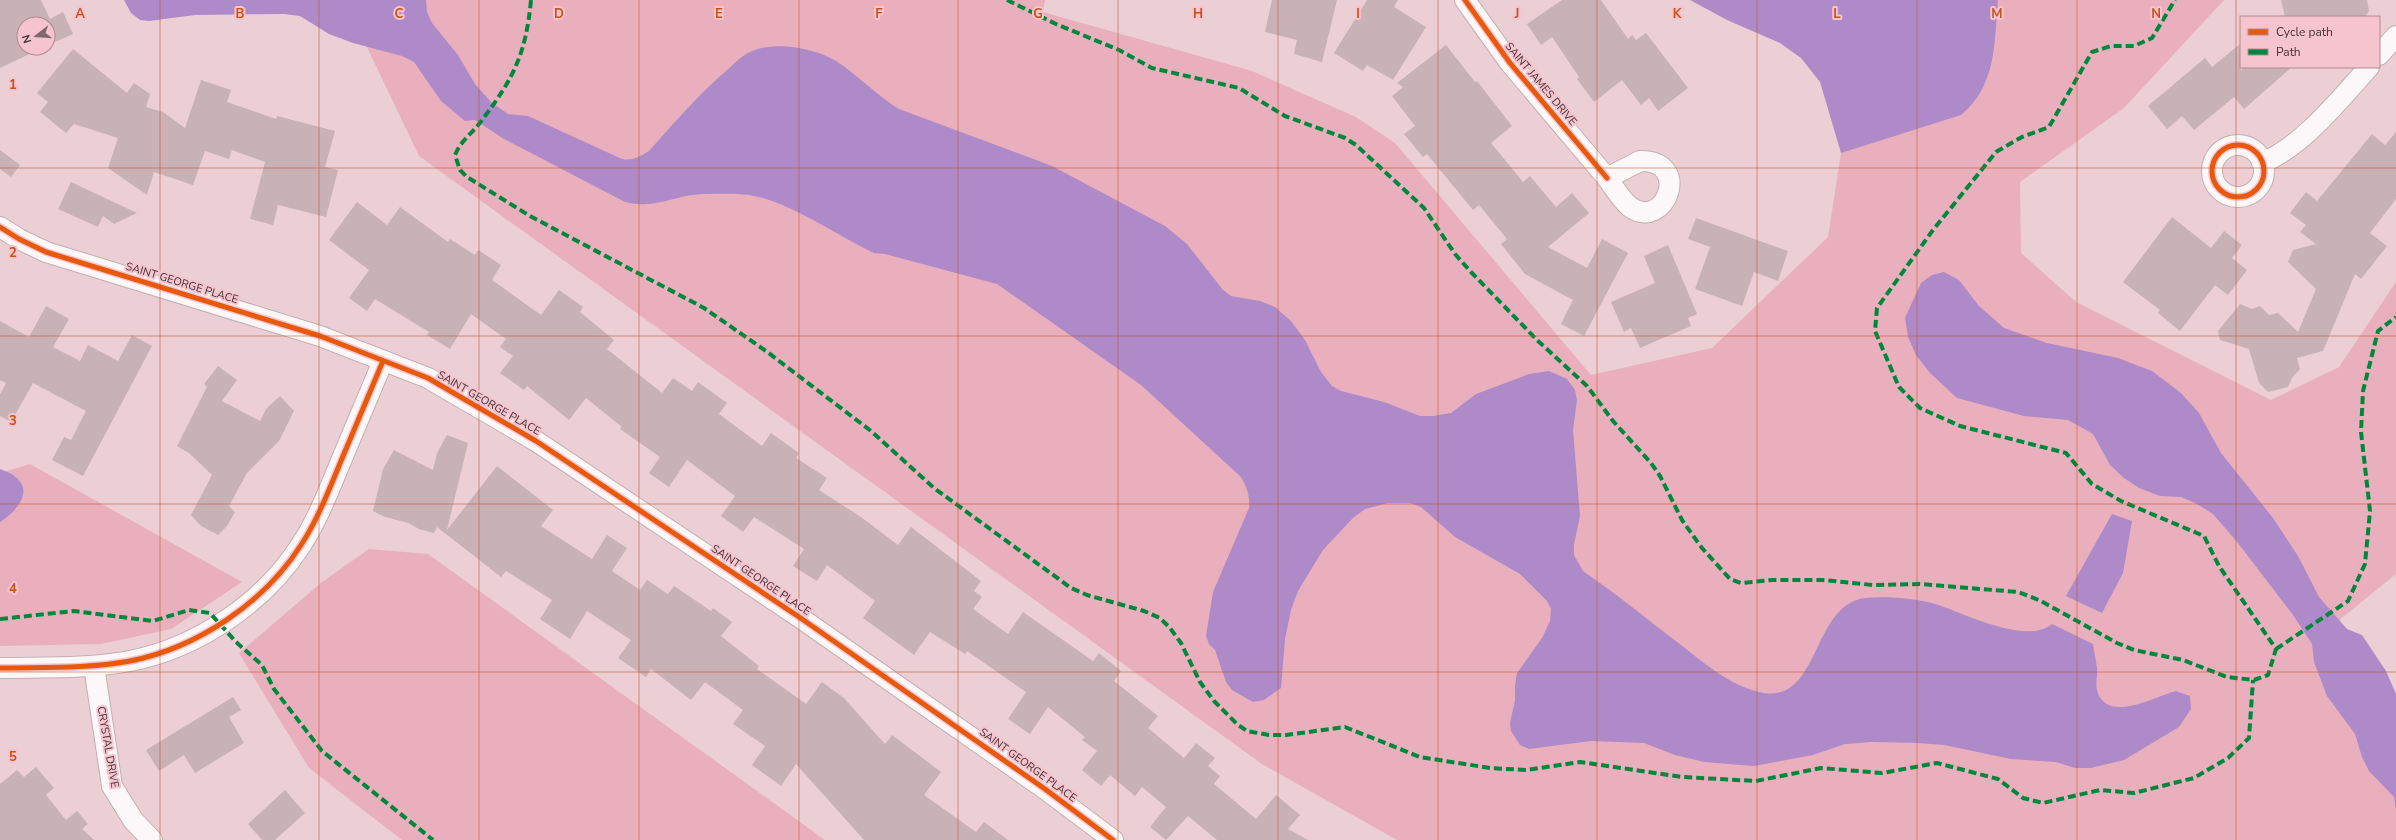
<svg xmlns="http://www.w3.org/2000/svg" width="2396" height="840" font-family="'Nunito Sans',sans-serif">
<rect width="100%" height="100%" fill="#ebcfd5"/>
<path fill="#e9afbd" d="M269,0h776l-2,12 209,59 104,46 39,26 196,232 121,-27 116,-111 13,-84 81,-102 31,-51h271l-100,108 -104,74 1,71 55,49 195,98 68,-33 57,-85v292l-80,65 80,147v54h-999l-135,-76 -843,-608 -64,-134z
M30,464l212,118 -71,47 -70,15 -101,2v-173z
M369,549l59,5 397,286h-423l-93,-72 -70,-115 83,-71z"/>
<path fill="#ae8ac8" d="M124,0h302l1,12 5,11 26,32 17,29 16,18 17,12 20,2 94,43c11,2 17,-2 27,-8 25,-28 49,-56 78,-81 6,-5 13,-13 21,-17 24,-13 65,-6 88,8 22,14 40,34 63,48l153,57 113,60 22,18 36,46 8,6 29,5 15,6 16,14 14,19 16,32 11,14 9,5 43,11 36,14h13l18,-3 25,-19 53,-20 20,-3 18,8 8,11 2,10 -4,30 7,86 -6,28v11l9,16c32,22 63,47 94,71 24,18 51,43 82,50 62,15 51,-87 106,-94 19,-2 44,0 63,4 30,7 96,45 124,22l41,20c1,8 3,16 4,24 1,7 -2,15 0,22 9,35 59,6 79,1l14,5 1,13 -12,18 -55,33 -33,8h-16l-19,-6 -45,-3 -67,-14 -26,-2 -46,-1 -27,2 -32,11 -59,11 -50,-4 -29,-7 -31,-12 -53,-2 -62,8 -9,-4 -9,-14 -1,-8 5,-23v-14l2,-13 25,-35 8,-17 1,-12 -4,-8 -27,-27 -65,-37 -34,-30 -11,-4h-22l-23,6 -12,9 -30,32 -25,41 -7,19 -6,29 -4,49 -17,12 -11,2 -21,-12 -6,-8 -11,-32 -6,-6 -3,-8 7,-44 36,-84c1,-13 -2,-20 -8,-31l-100,-92 -144,-101 -112,-30 -11,-1c-34,-16 -85,-51 -120,-57 -15,-3 -31,-2 -46,-2 -31,-1 -50,16 -83,8l-121,-63 -29,-19 -10,1 -24,-20 -27,-39 -12,-6 -49,-13 -24,-9 -29,-18 -16,-2 -89,1 -46,6 -9,-1 -9,-7z
M1690,0h308c-4,43 -1,85 -37,115l-120,38 -21,-71 -19,-24 -21,-15 -53,-23z
M1944,272l15,8 20,26 25,22 43,15 71,15 34,13 29,22 18,20 22,40 52,65 25,38 21,41 28,32 15,6 24,36 10,23v116l-2,-13 -25,-26 -7,-14 -7,-23 -28,-38 -13,-34 -2,-18 -19,-29 -55,-72 -25,-29 -16,-10 -16,-7 -21,-1 -21,-8 -15,-10 -14,-13 -17,-31 -25,-14 -44,-4 -67,-18 -27,-25 -14,-18 -8,-18 -3,-19 16,-35 11,-8z
M0,469c36,12 26,36 0,53z
M2112,514l20,7 -9,52 -21,40 -36,-17z"/>
<path fill="#c8b2b5" d="M0,0h41l9,19 13,-7 10,22 -25,11v-21h-24v24h18l-42,20z
M1272,0h65l-15,62 -28,-8 3,-14 -32,-8z
M1367,0h31l-4,7 32,20 -33,53 -26,-15 -4,6 -29,-18z
M1562,0h39l27,39 4,-4 4,5 10,-7 42,55 -30,23 -9,-13 -8,7 -19,-25 -28,22 -17,-23 2,-2 -27,-40 -11,8 -14,-21z
M2281,0h86l2,11 -4,6h-80z
M2241,43v28l3,-4h48l-48,42 -10,-12 -40,33 -12,-14 -15,13 -19,-23 57,-48 7,9z
M1446,45l29,37 2,-1 35,45 -21,17 32,39 7,-6 26,31 16,-14 17,20 -41,34 39,21 15,-29 26,14 -44,83 -23,-12 12,-24 -48,-26 -24,-30 6,-5 -28,-34 -6,5 -46,-56 -4,3 -19,-23 11,-8 -23,-30 11,-9 -6,-4z
M73,49l54,44 7,-10 16,11 -4,13 17,5 22,16 16,-48 30,10 -4,12 49,17 1,-3 58,15 -10,36 13,3 -12,47 -48,-12 -5,20 -23,-6 15,-57 -33,-12 -3,9 -24,-8 -12,34 -39,-13 -7,23 -39,-27 10,-30 -44,-14 -8,9 -26,-21 8,-10 -11,-9z
M2396,132v67l-26,34 17,13 -26,33 -6,-5 -32,77 -26,7 3,11 -8,9 -4,9 -20,5 -9,-9 -10,-34 -29,-9 -2,-9 22,-27 12,5 8,-3 9,9 9,-2 20,19 18,-43 -28,-27 5,-12 23,-6 -16,-12 6,-7 -16,-12 16,-21 11,9 55,-67 13,11z
M0,150l20,15 -9,12 -11,-8z
M71,182l66,31 -23,11 -11,-8 -5,11 -40,-18z
M357,202l30,23 13,-18 48,35 2,-3 25,16 3,-5 23,15 -9,15 49,35 18,-25 24,17 -3,5 34,28 -7,9 55,44 11,-15 19,13 6,-9 29,21 -8,11 43,32 9,-13 28,20 -3,5 31,20 -8,12 42,27 37,28 13,-18 70,54 -7,10 8,6 -9,12 35,25 15,-22 70,49 6,-8 22,18 -7,10 44,35 -10,12 36,30 12,-15 19,15 -7,8 12,10 -6,8 42,35 20,-24 24,20 -12,14 20,11h-91l-29,-24 -22,24 -16,-13 16,-20 -24,-20 -7,9 -25,-21 -9,11 -19,-16 15,-19 -15,-11 3,-3 -37,-30 -18,27 -22,-15 18,-27 -59,-41 -2,3 -35,-22 -16,23 -51,-37 12,-17 -48,-36 -10,16 -24,-15 11,-17 -50,-32 -11,15 -22,-16 14,-20 -48,-36 -18,27 -20,-14 11,-16 -40,-28 2,-2 -36,-29 -17,22 -42,-34 -3,4 -24,-17 13,-17 -13,-9 6,-8 -35,-25 -21,35 -23,-14 2,-3 -54,-33 -8,12 -18,-13 20,-28 -40,-30z
M2172,217l39,31 13,-17 18,14 -10,13 15,12 -19,25 -13,-10 -35,46 -22,-18 2,-3 -37,-28z
M1696,218l92,33 -10,30 -24,-9 -12,34 -47,-17 15,-42 -22,-8z
M1668,245l29,69 -9,4 3,8 -51,22 -9,-20 -7,4 -13,-30 44,-19 -11,-27z
M46,306l23,13 -16,28 27,14 8,-16 30,16 14,-26 20,11 -69,130 -31,-16 12,-23 7,3 15,-29 -53,-28 -22,39 -11,-6v-22l6,-11 -6,-3v-59l29,16z
M218,366l19,14 -15,21 38,20 6,-12 14,-13 14,15 -15,30 -32,32 -18,33 6,6 -8,14 -9,9 -17,-9 -10,-11 21,-40 -23,-22 -12,-7 30,-59 -3,-3z
M447,435l21,8 -21,87 50,-64 56,44 -12,16 51,33 15,-24 20,13 -15,23 28,19 7,-10 21,14 6,-8 37,25 2,-3 19,14 -11,14 38,30 -2,3 49,35 16,-22 22,16 41,46 7,-9 49,37 -17,23 52,37 8,-10 24,18h-144l-68,-76 -15,22 -29,-21 13,-19 -32,-22 10,-14 -38,-28 -14,18 -40,-31 -5,8 -28,-19 13,-18 -44,-29 -17,28 -30,-20 12,-19 -46,-29 -5,6 -64,-50 -3,6 -15,-4 -11,-6 -23,-6 -12,-6 10,-42 11,-19 39,20 4,-17z
M233,697l8,13 -12,7 15,26 -49,30 -11,-18 -25,16 -13,-21z
M36,767l18,21 -8,7 20,25 11,-9 11,13 -6,5 12,11h-94v-56l17,-14 7,7z
M285,790l20,23 -30,27h-13l-14,-16z"/>
<g fill="none" stroke-linecap="round" stroke-linejoin="round">
<defs>
<path id="street" d="M1465,0l45,63 97,115
M2379,55l17,-19
M2212 171a26 26 0 1 1 52 0a26 26 0 1 1-52 0Z
M1640,161c53,-1 25,71 -10,46 -9,-7 -16,-20 -23,-29z
M2262,163c41,-17 77,-63 107,-96
M0,227l19,12 27,13 274,84 108,42 108,63 266,178 243,170 68,51
M94,666l18,120 21,34 19,20
M0,668c43,-1 87,1 130,-7 67,-13 134,-58 171,-116 17,-26 28,-55 40,-84 14,-33 28,-67 42,-100"/>
</defs>
<use href="#street" stroke="#c4afb3" stroke-width="22"/>
<use href="#street" stroke="#fcf8f9" stroke-width="20"/>
<path stroke="#00873e" stroke-width="4" stroke-dasharray="8 4" stroke-linecap="butt" d="M531,0c-5,53 -17,78 -49,120 -9,13 -21,20 -27,35l5,15 7,7 63,39 174,92 62,43 105,80 63,57 137,100 16,7 57,16 16,7 10,10 11,15 19,39 14,19 23,23 10,7 22,4h17l59,-8 75,30 70,11 36,2 54,-8 102,15 74,4 65,-13 61,5 55,-10 61,16 25,19 20,5 57,-13 34,3 60,-15 34,-20 21,-20 4,-58
M1007,0l49,24 63,26 33,18 87,20 46,28 60,22 11,7 68,63 31,46 16,18 66,68 50,46 26,35 38,42 9,13 22,44 20,28 28,31 11,4 31,-3h51l50,5 47,-1 98,8 21,8 78,43 17,7 49,10 44,17 27,3 14,-5 8,-26 -57,-83 -15,-30 -83,-35 -29,-17 -26,-31 -106,-27 -40,-18 -21,-21 -24,-56 2,-23 56,-78 63,-78 26,-15 27,-10 43,-75 19,-6h23l18,-8 23,-38
M0,619l74,-8 79,10 36,-11 21,3 26,29 26,23 12,24 48,62 111,89
M2276,649l72,-48 17,-37 5,-53 -9,-79 2,-41 15,-60 18,-14"/>
<defs>
<path id="cycleway" d="M1465,0l45,63 97,115
M2212 171a26 26 0 1 1 52 0a26 26 0 1 1-52 0Z
M0,227l19,12 27,13 274,84 108,42 108,63 266,178 243,170 68,51
M0,668c43,-1 87,1 130,-7 67,-13 134,-58 171,-116 17,-26 28,-55 40,-84 14,-33 28,-67 42,-100"/>
</defs>
<use href="#cycleway" stroke="#f6c4cf" stroke-width="8"/>
<use href="#cycleway" stroke="#e8590c" stroke-width="5"/>
</g>
<path fill="none" stroke="#c85115" stroke-width="1" stroke-opacity="0.55" d="M160,0v840M319,0v840M479,0v840M639,0v840M799,0v840M958,0v840M1118,0v840M1278,0v840M1438,0v840M1597,0v840M1757,0v840M1917,0v840M2077,0v840M2236,0v840M0,168h2396M0,336h2396M0,504h2396M0,672h2396"/>
<g text-anchor="middle" dominant-baseline="central" stroke-width="4" stroke-linejoin="round" paint-order="stroke">
<g font-size="11" fill="#463237" stroke="#f6c4cf">
<text transform="translate(1541 84) rotate(50)">SAINT JAMES DRIVE</text>
<text transform="translate(182 283) rotate(17)">SAINT GEORGE PLACE</text>
<text transform="translate(489 403) rotate(30)">SAINT GEORGE PLACE</text>
<text transform="translate(761 580) rotate(34)">SAINT GEORGE PLACE</text>
<text transform="translate(108 747) rotate(80)">CRYSTAL DRIVE</text>
<text transform="translate(1028 765) rotate(36)">SAINT GEORGE PLACE</text>
</g>
</g>
<g font-size="13" text-anchor="middle" font-weight="bold" fill="#c85115" stroke="#f6c4cf" stroke-width="4" stroke-linejoin="round" paint-order="stroke">
<text x="80" y="18">A</text>
<text x="240" y="18">B</text>
<text x="399" y="18">C</text>
<text x="559" y="18">D</text>
<text x="719" y="18">E</text>
<text x="879" y="18">F</text>
<text x="1038" y="18">G</text>
<text x="1198" y="18">H</text>
<text x="1358" y="18">I</text>
<text x="1517" y="18">J</text>
<text x="1677" y="18">K</text>
<text x="1837" y="18">L</text>
<text x="1997" y="18">M</text>
<text x="2156" y="18">N</text>
<text x="13" y="89">1</text>
<text x="13" y="257">2</text>
<text x="13" y="425">3</text>
<text x="13" y="593">4</text>
<text x="13" y="761">5</text>
</g>
<rect x="2240" y="16" width="140" height="52" fill="#f6c4cf" stroke="#b08a92"/>
<rect x="2248" y="29" width="20" height="6" fill="#e8590c" stroke="#b08a92"/>
<text x="2276" y="36" font-size="12" fill="#463237">Cycle path</text>
<rect x="2248" y="49" width="20" height="6" fill="#00873e" stroke="#b08a92"/>
<text x="2276" y="56" font-size="12" fill="#463237">Path</text>
<g transform="translate(36 36) rotate(253)"><circle r="19" fill="#f6c4cf" stroke="#b08a92"/>
<path d="M0-3L7 15L0 10L-7 15Z" fill="#80696e"/>
<text y="-6" font-size="11" font-weight="bold" text-anchor="middle" fill="#463237">N</text>
</g>
</svg>
